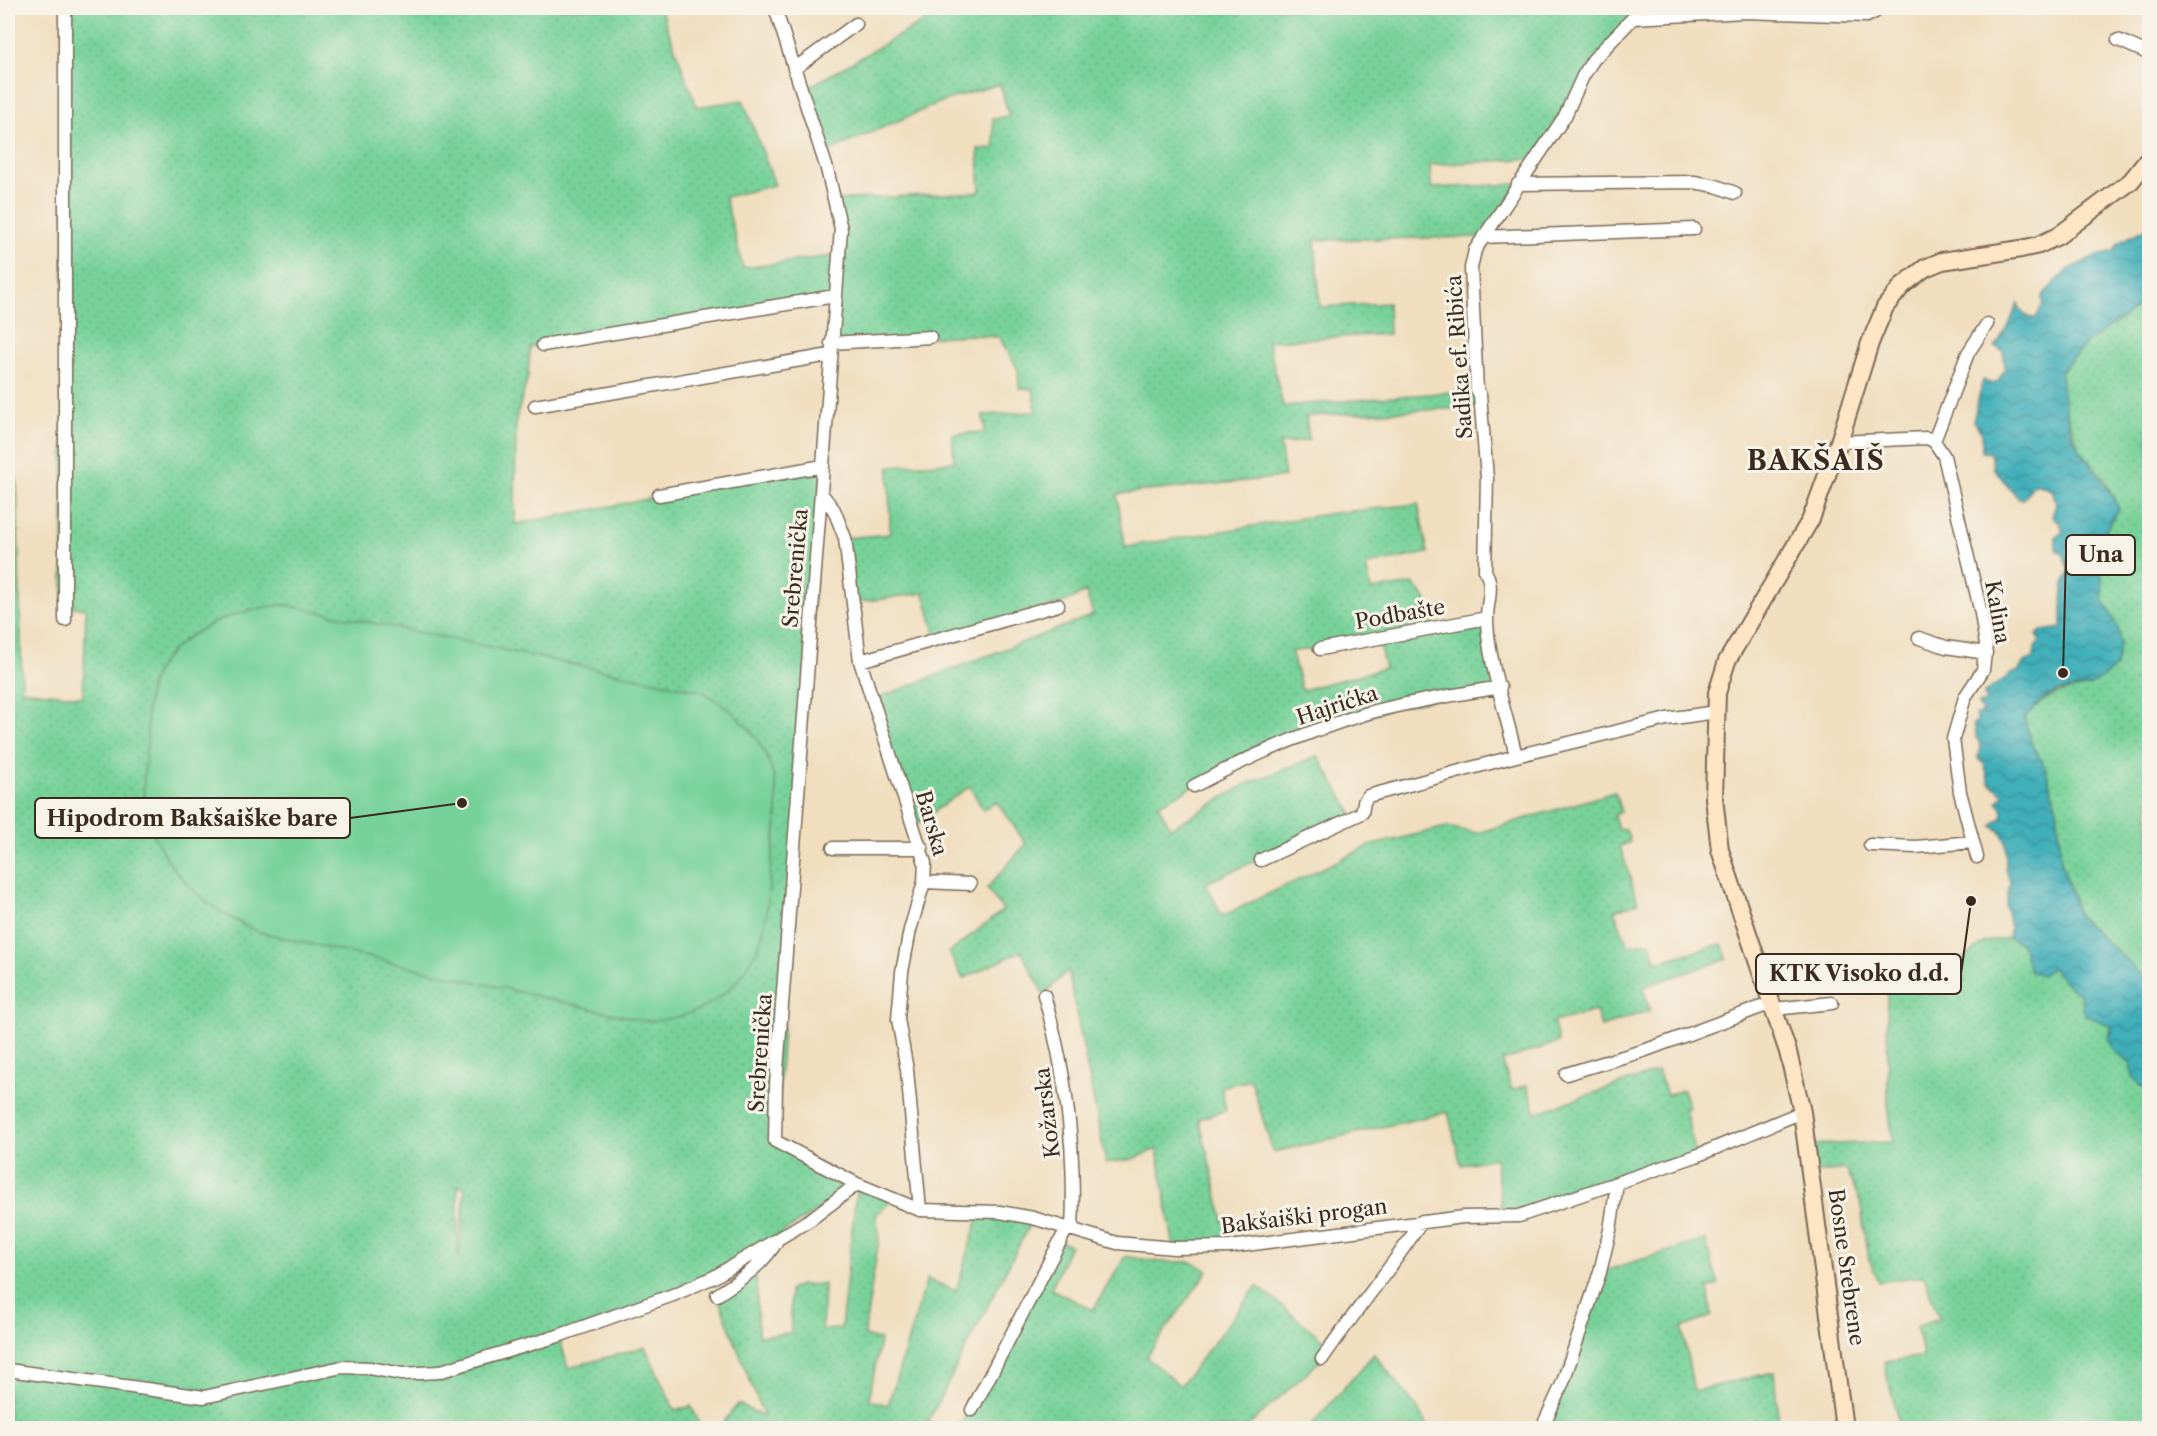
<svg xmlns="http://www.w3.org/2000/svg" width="2157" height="1436" font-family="'Libre Caslon Text',serif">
<defs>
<pattern id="grass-dots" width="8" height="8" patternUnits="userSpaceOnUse" patternTransform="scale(1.5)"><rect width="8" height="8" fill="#77d299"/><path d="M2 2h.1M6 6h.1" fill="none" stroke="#68b483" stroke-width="1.8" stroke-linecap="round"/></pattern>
<pattern id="water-waves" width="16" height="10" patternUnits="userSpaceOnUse" patternTransform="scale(1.5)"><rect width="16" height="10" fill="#3fafb9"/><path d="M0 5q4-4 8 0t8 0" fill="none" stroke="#368f96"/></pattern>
</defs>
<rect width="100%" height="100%" fill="#f7f3e8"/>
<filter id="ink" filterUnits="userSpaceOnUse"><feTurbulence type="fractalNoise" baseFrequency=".0167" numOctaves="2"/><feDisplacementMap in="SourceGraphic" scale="12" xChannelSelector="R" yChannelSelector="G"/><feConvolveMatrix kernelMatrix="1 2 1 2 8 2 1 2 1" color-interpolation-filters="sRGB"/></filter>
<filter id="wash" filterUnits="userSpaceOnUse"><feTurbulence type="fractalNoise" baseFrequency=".008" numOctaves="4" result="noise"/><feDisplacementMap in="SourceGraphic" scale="24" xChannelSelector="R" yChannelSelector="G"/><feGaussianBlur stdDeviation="1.35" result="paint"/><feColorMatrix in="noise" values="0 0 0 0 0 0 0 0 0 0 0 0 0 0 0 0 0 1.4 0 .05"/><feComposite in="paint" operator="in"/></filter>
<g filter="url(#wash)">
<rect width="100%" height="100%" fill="#f0debf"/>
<path fill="url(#grass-dots)" stroke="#597e5c" stroke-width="1.5" fill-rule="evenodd" d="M65,8h595l37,99 46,-7 32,85 -50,12 18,71 96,-13 -3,-55 144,-8 -2,-43 17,-1 -2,-29 16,-3 -9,-32 -54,16 -124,54 -20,-63 131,-75 -4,-8h816l-109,9 -22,20 -75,121 -109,7 1,23 87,-4 -35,53 -168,3 5,67 68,-4 1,31 -121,7 15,65 194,-16 4,17 -175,9 3,24 -29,4 5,33 -168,17 8,53 208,-34 85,-9 10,49 -62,12 5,25 43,-6 13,17 9,26 51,-9 13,69 -105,20 -140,47 -97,51 13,23 76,-44 71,-28 36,61 -148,66 16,33 147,-70 77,-19 31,6 138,-41 6,20 -7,3 4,15 8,-1 4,13 -10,4 18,57 -24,7 14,36 22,-4 7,20 65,-18 5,15 -84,28 7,23 -49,17 -5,-16 -43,11 6,20 -57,19 10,29 15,-5 9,28 122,-42 9,24 16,-5 6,17 -4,2 11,47 -193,62 -8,-60 -34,7 -13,-53 -175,40 -22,-72 -30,7 5,23 -27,9 31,128 -56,1 -17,-99 -24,10 -27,4 -38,-193 -24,25 -23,-44 -58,28 -14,-26 54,-43 -16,-22 39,-44 -29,-42 -14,8 -13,-24 -56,40 -41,-126 220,-85 -7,-23 -28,13 -121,35 -13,-47 -70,10 -9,-65 45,-4 -1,-68 65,-4 -2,-28 33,-2 -2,-17 53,-3 -3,-23 -14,-1 -1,-19 -19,-32 -28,-2 -140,8 4,-46 -305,50 -2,30 -12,42 -1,105 308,-58 -48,675 117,59 -16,15 3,23 -15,98 16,4 -11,60 19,5 39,-126 29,12 24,-79 53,6 -105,204 13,6h-222l19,-24 26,13 -47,-122 39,-27 2,68 33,-3 -1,-43 10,-5 24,-1 -2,46 19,-1 16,-144 -143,92 -155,59 9,32 77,-21 30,64 16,-5 11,22h-694v-949h9l5,211 61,7 3,-88 -23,-4zM1377,636l8,32 -83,22 -11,-39 29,-2zM458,1185l7,4 -6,68 -1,-1z
M2149,299v682l-71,-65 -17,-55 -4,-53 -12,-41 -13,-22 -8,-28c24,-23 35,-26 67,-31l29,-42 -2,-16 -15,-29 -2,-32 3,-34 15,-24 -13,-27 -27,-34 -16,-46 -2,-30 23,-27z
M2008,938l14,6 6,20 17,8 7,-4 19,20 9,5 5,22 26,11 -1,10 17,25 4,3 10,23 8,3v338h-249l-16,-66 40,-6 -8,-29 23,-8 -15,-43 -45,6 -10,-23 -9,-58 -14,-32 -35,4 -3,-28 85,-3 -5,-38 -1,-116 78,-8 -8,-16 28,-22z
M1705,1240l14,45 -11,3 4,28 -30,12 12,63 80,-19 5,56h-237l58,-156z
M1060,1241l10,4 -19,44 42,21 32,-54c13,2 25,5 38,6 22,2 24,-6 45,9l-62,86 34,29 77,-100 74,60 -9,13 -76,69h-291l17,-18z
M1374,1354l42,52 12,22h-119z"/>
<path fill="#77d299" stroke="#597e5c" stroke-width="1.5" d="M286,605l416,86c30,18 57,41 69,76 11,32 5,65 0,98 -3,24 -3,55 -11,77 -20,51 -61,78 -115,79l-386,-89c-58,-25 -110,-73 -115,-140 -1,-17 2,-34 3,-50 0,-16 -1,-35 2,-50 11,-56 88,-85 137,-87z"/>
<path fill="url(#water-waves)" stroke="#3d6c6c" stroke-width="1.5" d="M2149,227v72l-65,46 -23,27c2,25 5,56 19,78 15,22 27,33 39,59l-15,24 -3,34 2,32 15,29 2,16 -4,24 -25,18 -33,5 -15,8 -19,19 8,27 13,22 12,41 4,53 17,55 71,65v109c-11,-4 -19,-15 -18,-26l-16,-12 -7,-14 4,-6 -1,-6 -26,-11 -5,-22 -9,-5 -19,-20 -10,7 -13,-4 -7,-27 -14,-6 2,-8 -4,-24 4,-23 -4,-15v-27l-6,-10 -8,-5 11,-10 -1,-9 -5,-5 7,-7 -15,-13 -5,-18 -6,-5 2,-14 -7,-21 5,-4 -3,-5 8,-3 -5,-8 8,-2 -2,-9 30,-21h4l6,-10 10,-4 1,-10 5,-7 -3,-6 4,-4 21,-3c1,-17 -3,-40 7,-56l-6,-19 -7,-3v-14l7,-5 -3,-8 -8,-6 4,-13 -3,-13 -16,-7 -4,1 -10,14h-4l-26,-31 -2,-15 -9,-1v-19l-9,-12 10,-41 10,4 5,-2 7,-14 -2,-17 -8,-4 14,-22 9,-22c3,10 8,16 18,15l7,-14 -1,-8 24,-25 31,-16 17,-4 4,-8z"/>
</g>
<g filter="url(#ink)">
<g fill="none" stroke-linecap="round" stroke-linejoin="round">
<defs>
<path id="street" d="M65,8v612
M775,8l52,161 14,60 -65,855 -1,57 82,43 63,26 80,2 33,6 84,25 57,5 56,-1 233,-30 56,-1 177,-60 106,-44
M2118,40l32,14
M794,69l62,-45
M1518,184l176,-2 22,4 19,7
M1483,237l211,-8
M831,343l99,-6
M543,345l292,-49
M535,406l295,-51
M1934,441l34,-88 19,-29
M1839,442l88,-4 7,3 10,15 37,157 5,32 -3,25 -18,27 -12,42 7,53 17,65
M821,493l13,17 11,28 15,123 65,202 -1,19 -14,48 -8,42 -4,47 9,51 13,140
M659,495l164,-29
M1919,638l27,9 40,6
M1320,649l167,-31
M860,661l198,-56
M1716,712l-49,7 -151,37c-9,-40 -30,-101 -29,-141 1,-16 7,-30 -2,-44l2,-93 -7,-83 -3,-5 -6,-122 4,-18 90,-134 18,-40 10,-16 40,-42 112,-6 122,4 8,-4 1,-4
M1194,786c56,-30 114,-55 174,-73 43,-12 88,-18 132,-26
M1870,845l46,2 57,-5
M833,848h89
M1261,860l101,-47 2,-11 4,-6 148,-40
M924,882l46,2
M1044,995c22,76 32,155 28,234
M1774,1009l58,-6
M1566,1074l80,-24 126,-47
M717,1295c24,-16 47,-30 61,-56
M1322,1359c32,-47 69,-90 100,-138
M8,1370l196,27 138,-30 27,1 33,6 36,-2 120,-36 115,-41 41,-18 97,-58 46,-35
M972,1410l95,-182
M1542,1428l21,-46 37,-110 10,-42 7,-46"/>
<path id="secondary" d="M1844,1428l-42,-316 -14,-60 -68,-202 -6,-52 3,-105 10,-32 84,-142 28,-77 31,-99 15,-36 18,-22 22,-17 17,-7 79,-12 18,-4 19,-9 73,-55 19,-24"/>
</defs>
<use href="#street" stroke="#7a6956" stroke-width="15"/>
<use href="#secondary" stroke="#7a6956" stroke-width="20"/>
<use href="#street" stroke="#fff" stroke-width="12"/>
<use href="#secondary" stroke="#fde5c5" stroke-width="16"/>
</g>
</g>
<g text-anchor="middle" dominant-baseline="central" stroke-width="6" stroke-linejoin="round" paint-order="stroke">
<g font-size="21" fill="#3b2a1e" stroke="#f7f3e8">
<text transform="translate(1459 357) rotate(-94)">Sadika ef. Ribića</text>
<text transform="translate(795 568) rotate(-85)">Srebrenička</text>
<text transform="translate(1998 612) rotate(80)">Kalina</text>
<text transform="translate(1400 614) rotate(-10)">Podbašte</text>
<text transform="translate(1337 705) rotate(-18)">Hajrićka</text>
<text transform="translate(932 823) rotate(74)">Barska</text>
<text transform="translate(760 1053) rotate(-86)">Srebrenička</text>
<text transform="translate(1047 1113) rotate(-97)">Kožarska</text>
<text transform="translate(1304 1216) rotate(-7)">Bakšaiški progan</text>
<text transform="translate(1847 1267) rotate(82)">Bosne Srebrene</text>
</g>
<g font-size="27" font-weight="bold" letter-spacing="1.5" fill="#3b2a1e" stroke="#f7f3e8">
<text x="1816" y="460">BAKŠAIŠ</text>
</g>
</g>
<path fill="none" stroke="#3b2a1e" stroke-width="2" d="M2063 673L2066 555M462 803L350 818M1971 901L1961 974"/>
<g fill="#3b2a1e" stroke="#f7f3e8" stroke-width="2">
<circle cx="2063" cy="673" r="6"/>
<circle cx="462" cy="803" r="6"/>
<circle cx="1971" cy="901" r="6"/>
</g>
<g fill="#f7f3e8" stroke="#3b2a1e" stroke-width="2">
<rect x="2066" y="535" width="69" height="40" rx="6"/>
<rect x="35" y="798" width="315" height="40" rx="6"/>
<rect x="1756" y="954" width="205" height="40" rx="6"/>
</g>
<g font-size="22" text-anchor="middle" font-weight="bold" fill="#3b2a1e">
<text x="2101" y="562">Una</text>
<text x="192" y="826">Hipodrom Bakšaiške bare</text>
<text x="1859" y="981">KTK Visoko d.d.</text>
</g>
<rect width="2157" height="1436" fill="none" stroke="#f7f3e8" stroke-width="30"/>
</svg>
